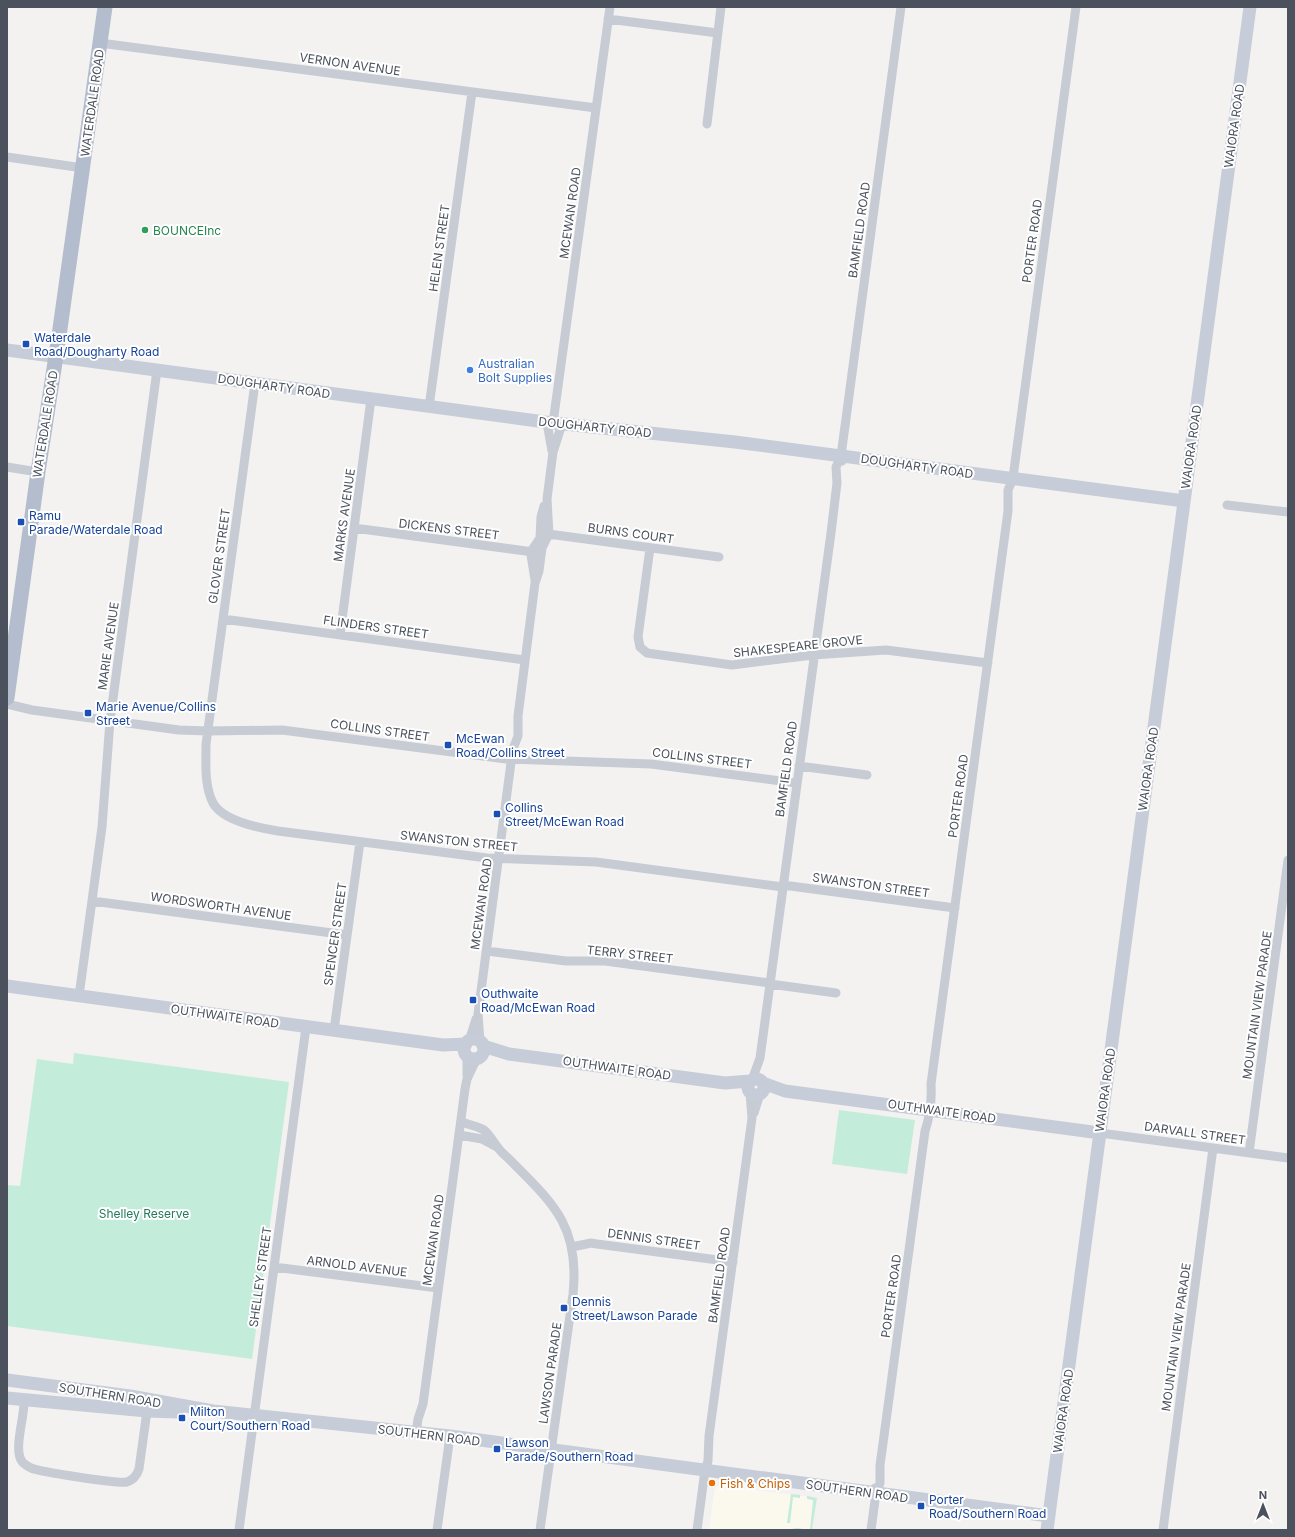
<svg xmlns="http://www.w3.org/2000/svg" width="1295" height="1537" font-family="Inter,sans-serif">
<rect width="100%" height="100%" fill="#f3f2f1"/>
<path fill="#fbf9ed" d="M719,1485l98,13 -5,32h-103l6,-42z"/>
<path fill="#c4ecda" d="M74,1053l215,29 -37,277 -245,-33v-141l13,1 17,-127 36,5z
M839,1110l76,10 -8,54 -75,-10z
M791,1494l9,1v3l-7,-1 -3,26h-3z
M807,1496l10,2 -5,32h-26l11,-2 13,2 3,-30 -6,-1z"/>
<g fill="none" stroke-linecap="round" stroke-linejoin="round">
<path stroke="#c6cbd4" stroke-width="9" d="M608,19l110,14
M100,43l496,65
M707,124l14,-117
M7,157l76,11
M255,383l-49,361c0,19 -2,41 7,59 10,18 46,25 65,28l209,27 109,4 187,25
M429,407l43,-315
M547,423l5,28
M553,423l57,-416
M842,461l-1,-5 60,-449
M7,467l31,5
M1227,505l61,7
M354,528l187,25
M541,533l178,24
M650,548l-12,89 2,10 7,6 85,12 81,-10 73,-5 102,13
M535,580l-4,-25 1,-5 8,-12 1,-21 3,-11
M223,619l302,41
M340,635l31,-236
M7,704l25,6 147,20 29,1 74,-1 224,29 145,5 145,19
M513,749l5,-13v-20l17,-133 4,-12 3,-23 7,-14 -2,-35 6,-47 9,-28
M799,766l68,9
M783,885l172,23
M92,901l255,34
M487,951l79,10h39l165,22
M770,984l66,9
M79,996l23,-169 8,-106 47,-351
M334,1030l26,-188
M469,1041l7,-22
M480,1042l-2,-28 34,-259
M467,1056v19
M752,1080l8,-22 71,-525 6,-50 -1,-16 5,-11
M754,1113l6,-19
M461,1122c7,2 16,4 23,8 6,5 10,13 15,19 3,4 7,7 11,11 44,44 70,67 63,134l-33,236
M1100,1133l188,25
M459,1135l23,4 15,8
M1249,1153l39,-293
M572,1247l19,-4 6,1 136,18
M274,1267l164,21
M24,1400c1,16 -10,46 -3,60 2,4 6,6 10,8 10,4 87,16 96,14 6,-2 10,-7 12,-13l8,-58
M416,1433l2,-14 5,-15 42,-315 2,-10 10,-21
M876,1493l4,-10v-18l4,-29 41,-305c5,-15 7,-30 6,-47l77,-573v-21l5,-11 1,-9 62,-463
M239,1530l67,-503
M437,1530l13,-94
M697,1530l8,-60 3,-9 1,-25 43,-318 -2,-25
M871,1530l5,-37 -1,-5
M1163,1530l50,-382"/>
<path stroke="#c6ccd8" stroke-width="13" d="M7,350l538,72 190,20 449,59
M7,986l436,59 23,-1
M464 1049a10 10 0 1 1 20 0a10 10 0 1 1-20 0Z
M483,1046l26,8 216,29 25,-2
M748 1087a8 8 0 1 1 16 0a8 8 0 1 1-16 0Z
M763,1083l22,8 315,42
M7,1380l123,16 83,15 237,25 599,80
M7,1398l140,13 30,1
M1047,1530l203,-1523"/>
<path stroke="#b4bdcd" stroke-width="15" d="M7,698l31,-226 20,-129 47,-336"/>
</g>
<circle fill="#2e9e5b" stroke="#fff" stroke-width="1.5" cx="145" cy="230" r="4"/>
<g fill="#1a4fb4" stroke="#fff" stroke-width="1.5">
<rect x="22" y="340" width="8" height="8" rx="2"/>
<rect x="17" y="518" width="8" height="8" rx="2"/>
<rect x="84" y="709" width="8" height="8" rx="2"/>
<rect x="444" y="741" width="8" height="8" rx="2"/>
<rect x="493" y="810" width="8" height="8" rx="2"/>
<rect x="469" y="996" width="8" height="8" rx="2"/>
<rect x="560" y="1304" width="8" height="8" rx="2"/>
<rect x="178" y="1414" width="8" height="8" rx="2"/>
<rect x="493" y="1445" width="8" height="8" rx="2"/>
<rect x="917" y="1502" width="8" height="8" rx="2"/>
</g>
<circle fill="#3f7fe0" stroke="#fff" stroke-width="1.5" cx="470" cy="370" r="4"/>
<circle fill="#e8710a" stroke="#fff" stroke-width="1.5" cx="712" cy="1483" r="4"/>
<g text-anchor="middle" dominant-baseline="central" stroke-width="4" stroke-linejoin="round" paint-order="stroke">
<g font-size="12" fill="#4b525d" stroke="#fff">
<text transform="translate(350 64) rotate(8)">VERNON AVENUE</text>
<text transform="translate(92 103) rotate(-82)">WATERDALE ROAD</text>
<text transform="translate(1234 126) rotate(-82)">WAIORA ROAD</text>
<text transform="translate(570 213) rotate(-82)">MCEWAN ROAD</text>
<text transform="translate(859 230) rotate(-82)">BAMFIELD ROAD</text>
<text transform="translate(1032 241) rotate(-82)">PORTER ROAD</text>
<text transform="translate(439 248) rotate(-82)">HELEN STREET</text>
<text transform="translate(274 386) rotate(8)">DOUGHARTY ROAD</text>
<text transform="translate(45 424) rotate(-81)">WATERDALE ROAD</text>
<text transform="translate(595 427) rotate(6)">DOUGHARTY ROAD</text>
<text transform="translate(1191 447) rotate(-82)">WAIORA ROAD</text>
<text transform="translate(917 466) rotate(8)">DOUGHARTY ROAD</text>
<text transform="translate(344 515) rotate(-82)">MARKS AVENUE</text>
<text transform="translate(449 529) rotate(7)">DICKENS STREET</text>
<text transform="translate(631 533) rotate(8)">BURNS COURT</text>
<text transform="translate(219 556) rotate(-82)">GLOVER STREET</text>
<text transform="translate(376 627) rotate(8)">FLINDERS STREET</text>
<text transform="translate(108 646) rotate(-82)">MARIE AVENUE</text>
<text transform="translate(798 646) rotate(-6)">SHAKESPEARE GROVE</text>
<text transform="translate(380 730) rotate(8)">COLLINS STREET</text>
<text transform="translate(702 758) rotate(7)">COLLINS STREET</text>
<text transform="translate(786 769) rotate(-82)">BAMFIELD ROAD</text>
<text transform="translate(1148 769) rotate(-82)">WAIORA ROAD</text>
<text transform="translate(958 796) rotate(-82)">PORTER ROAD</text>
<text transform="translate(459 841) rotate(6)">SWANSTON STREET</text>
<text transform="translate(871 885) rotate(8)">SWANSTON STREET</text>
<text transform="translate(481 904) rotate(-82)">MCEWAN ROAD</text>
<text transform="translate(221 906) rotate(8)">WORDSWORTH AVENUE</text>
<text transform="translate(335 934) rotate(-82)">SPENCER STREET</text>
<text transform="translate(630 954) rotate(6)">TERRY STREET</text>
<text transform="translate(1257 1005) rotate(-82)">MOUNTAIN VIEW PARADE</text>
<text transform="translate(225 1016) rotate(8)">OUTHWAITE ROAD</text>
<text transform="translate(617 1068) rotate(8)">OUTHWAITE ROAD</text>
<text transform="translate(1105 1090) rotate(-82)">WAIORA ROAD</text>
<text transform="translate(942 1111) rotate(8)">OUTHWAITE ROAD</text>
<text transform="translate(1195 1133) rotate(8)">DARVALL STREET</text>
<text transform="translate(654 1239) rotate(8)">DENNIS STREET</text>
<text transform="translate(433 1240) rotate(-82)">MCEWAN ROAD</text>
<text transform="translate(357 1266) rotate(7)">ARNOLD AVENUE</text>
<text transform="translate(719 1275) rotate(-82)">BAMFIELD ROAD</text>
<text transform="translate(260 1277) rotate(-82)">SHELLEY STREET</text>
<text transform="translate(891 1296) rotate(-82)">PORTER ROAD</text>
<text transform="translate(1176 1337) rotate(-82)">MOUNTAIN VIEW PARADE</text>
<text transform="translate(550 1373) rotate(-82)">LAWSON PARADE</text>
<text transform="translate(110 1395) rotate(9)">SOUTHERN ROAD</text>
<text transform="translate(1063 1411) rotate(-82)">WAIORA ROAD</text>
<text transform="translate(429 1435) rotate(7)">SOUTHERN ROAD</text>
<text transform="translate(857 1491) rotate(8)">SOUTHERN ROAD</text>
</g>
<g font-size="12" fill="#27864d" stroke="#fff" text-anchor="start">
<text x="153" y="230">BOUNCEInc</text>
</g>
<g font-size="12" fill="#164399" stroke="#fff" text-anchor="start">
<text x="34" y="337">Waterdale<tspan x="34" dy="14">Road/Dougharty Road</tspan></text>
<text x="29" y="515">Ramu<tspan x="29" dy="14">Parade/Waterdale Road</tspan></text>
<text x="96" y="706">Marie Avenue/Collins<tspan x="96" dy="14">Street</tspan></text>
<text x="456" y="738">McEwan<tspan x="456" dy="14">Road/Collins Street</tspan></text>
<text x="505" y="807">Collins<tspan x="505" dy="14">Street/McEwan Road</tspan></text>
<text x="481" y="993">Outhwaite<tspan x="481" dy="14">Road/McEwan Road</tspan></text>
<text x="572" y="1301">Dennis<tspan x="572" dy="14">Street/Lawson Parade</tspan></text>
<text x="190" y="1411">Milton<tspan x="190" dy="14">Court/Southern Road</tspan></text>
<text x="505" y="1442">Lawson<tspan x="505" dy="14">Parade/Southern Road</tspan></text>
<text x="929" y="1499">Porter<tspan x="929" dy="14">Road/Southern Road</tspan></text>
</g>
<g font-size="12" fill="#366cbe" stroke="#fff" text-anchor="start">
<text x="478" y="363">Australian<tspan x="478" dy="14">Bolt Supplies</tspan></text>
</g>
<g font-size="12" fill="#207a5a" stroke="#fff">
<text x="144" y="1213">Shelley Reserve</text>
</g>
<g font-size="12" fill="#c56008" stroke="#fff" text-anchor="start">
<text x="720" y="1483">Fish &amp; Chips</text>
</g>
</g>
<rect width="1295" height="1537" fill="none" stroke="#4b525d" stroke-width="16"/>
<g transform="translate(1263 1505)" stroke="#ffffff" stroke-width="3" paint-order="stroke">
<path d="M0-3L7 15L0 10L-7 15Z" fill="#4b525d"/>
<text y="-6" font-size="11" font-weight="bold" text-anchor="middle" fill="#4b525d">N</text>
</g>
</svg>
